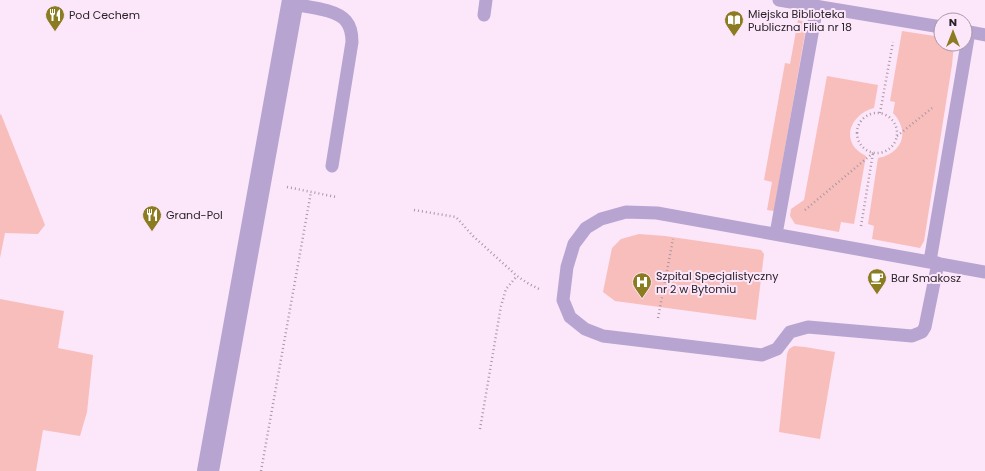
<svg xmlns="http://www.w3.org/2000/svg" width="985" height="471" font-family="Poppins,sans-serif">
<rect width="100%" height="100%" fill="#fce6f9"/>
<path fill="#f8bebb" d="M798,20l9,2 -33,189 -7,-1 5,-28 -8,-2 21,-117 5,1z
M902,31l39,6v7h13l-2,21 -28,176 -4,7 -48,-9 2,-13 -6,-2 10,-66c25,-5 32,-27 15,-45l2,-11 -5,-1z
M827,76l51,9 -4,23c-17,4 -32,23 -19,40 3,3 7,6 11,8l-12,68 -13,-2 -2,10 -44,-8 -5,-8 1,-7 13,-9z
M1,114l44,111 -7,9 -33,-1 -5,25v-143z
M639,234l26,2 96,14 3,4 -8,66 -141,-19 -12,-9 9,-44 9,-9z
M0,299l64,12 -6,37 35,7 -6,57 -7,24 -37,-6 -7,41h-36z
M794,346l11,1 30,5 -15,87 -41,-7 8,-78 2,-5z"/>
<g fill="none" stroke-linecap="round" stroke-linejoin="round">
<path stroke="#a797a5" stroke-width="2.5" stroke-dasharray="1 3" stroke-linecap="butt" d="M880,113l13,-71
M857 133a20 20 0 1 1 40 0a20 20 0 1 1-40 0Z
M897,136l35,-28
M287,187l49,10
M414,210l42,7 17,19 44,40 12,8 12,6
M805,210l68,-57
M861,226l12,-73
M658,318l15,-79
M480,429l21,-123 5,-17 11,-13
M261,471l50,-279"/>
<path stroke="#b7a4d1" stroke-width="13" d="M779,0l162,27
M292,4c15,3 45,5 54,17 5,6 6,14 6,21l-20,124
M484,15l2,-15
M965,31l20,4
M776,234l41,-228
M930,261l39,-229
M938,263l-13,64 -3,5 -10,4 -104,-9 -18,5 -13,17 -15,6 -159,-19 -18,-7 -15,-12 -7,-17 4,-33 7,-23 12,-16 15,-9 25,-7 31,1 328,59"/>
<path stroke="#b7a4d1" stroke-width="22" d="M208,471l85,-471"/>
</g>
<defs>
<symbol id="restaurant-pin" viewBox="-11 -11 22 30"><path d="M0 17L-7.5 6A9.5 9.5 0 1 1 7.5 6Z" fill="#8b7c22" stroke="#fce6f9"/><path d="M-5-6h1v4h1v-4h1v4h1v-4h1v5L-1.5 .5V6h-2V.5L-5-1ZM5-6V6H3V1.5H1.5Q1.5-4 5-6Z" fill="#fff"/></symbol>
<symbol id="library-pin" viewBox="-11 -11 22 30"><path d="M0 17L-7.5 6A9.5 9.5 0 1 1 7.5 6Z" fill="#8b7c22" stroke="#fce6f9"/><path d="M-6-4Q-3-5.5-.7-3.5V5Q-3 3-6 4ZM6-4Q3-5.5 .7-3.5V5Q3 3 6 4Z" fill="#fff"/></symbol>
<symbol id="cafe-pin" viewBox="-11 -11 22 30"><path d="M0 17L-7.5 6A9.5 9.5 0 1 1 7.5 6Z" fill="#8b7c22" stroke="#fce6f9"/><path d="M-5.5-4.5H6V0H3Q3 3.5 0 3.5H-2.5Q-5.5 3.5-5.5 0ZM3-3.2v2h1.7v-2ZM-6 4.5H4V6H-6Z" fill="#fff"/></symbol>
<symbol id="hospital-pin" viewBox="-11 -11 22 30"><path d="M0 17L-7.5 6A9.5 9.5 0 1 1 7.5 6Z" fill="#8b7c22" stroke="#fce6f9"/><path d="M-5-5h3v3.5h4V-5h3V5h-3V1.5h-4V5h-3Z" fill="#fff"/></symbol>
</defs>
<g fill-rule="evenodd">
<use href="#restaurant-pin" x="44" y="4" width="22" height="30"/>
<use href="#library-pin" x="723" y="9" width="22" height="30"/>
<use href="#restaurant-pin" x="141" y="204" width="22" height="30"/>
<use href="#cafe-pin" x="866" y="267" width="22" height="30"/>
<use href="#hospital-pin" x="631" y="271" width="22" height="30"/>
</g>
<g text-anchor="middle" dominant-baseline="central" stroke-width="4" stroke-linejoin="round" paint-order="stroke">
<g font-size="11" fill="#2a2229" stroke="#fce6f9" text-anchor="start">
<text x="748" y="14">Miejska Biblioteka<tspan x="748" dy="13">Publiczna Filia nr 18</tspan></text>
<text x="69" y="15">Pod Cechem</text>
<text x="166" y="215">Grand-Pol</text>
<text x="656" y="276">Szpital Specjalistyczny<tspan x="656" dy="13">nr 2 w Bytomiu</tspan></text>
<text x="891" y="278">Bar Smakosz</text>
</g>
</g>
<g transform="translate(953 32)"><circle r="19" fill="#fce6f9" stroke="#a898a6"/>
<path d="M0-3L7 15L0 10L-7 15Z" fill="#8b7c22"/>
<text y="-6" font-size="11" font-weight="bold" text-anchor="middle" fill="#2a2229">N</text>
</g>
</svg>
